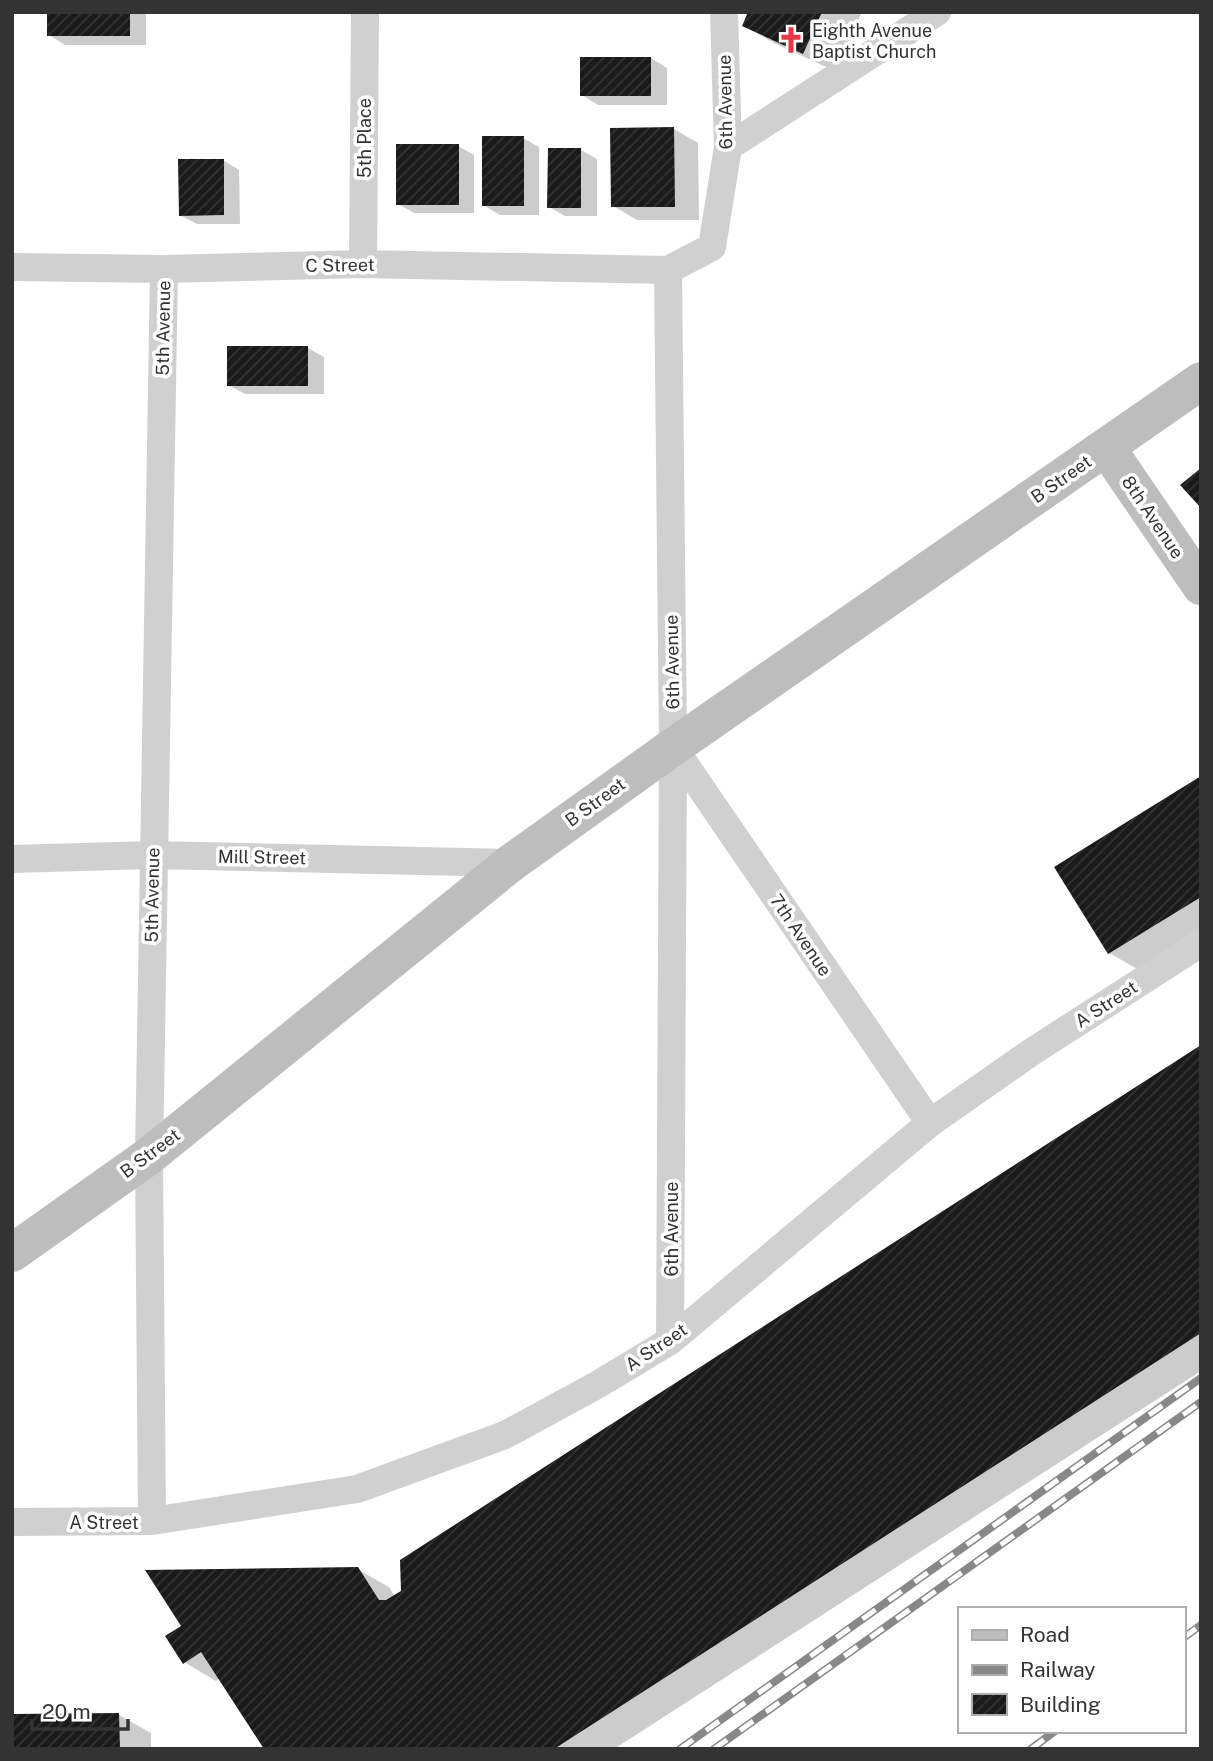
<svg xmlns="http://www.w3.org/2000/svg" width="1213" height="1761" font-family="'Public Sans',sans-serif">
<defs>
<pattern id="building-hatch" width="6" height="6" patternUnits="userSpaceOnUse" patternTransform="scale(1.75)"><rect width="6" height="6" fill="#1a1a1a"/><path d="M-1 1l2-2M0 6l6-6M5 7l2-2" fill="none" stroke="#333"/></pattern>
</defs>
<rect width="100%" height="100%" fill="#fff"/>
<path fill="#0003" d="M49,12h97v33h-81l-16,-10z
M750,12h112l-27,59 -59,-27 -32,-18z
M651,58l16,10v37h-69l-16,-10z
M674,129l24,14 1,77h-62l-24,-14z
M523,138l16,9v68h-39l-17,-10z
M458,146l16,9v58h-60l-16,-9z
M581,150l16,9v57h-32l-16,-9z
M223,160l16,10 1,54h-43l-17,-9z
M308,348l16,9v37h-79l-17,-9z
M1201,778v156l-60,37 -32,-18z
M1201,1047v324l-587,378h-348l-46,-71 -4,3 -32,-19 -16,-25 189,-68 32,18 6,10z
M119,1715l32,18v16h-139z"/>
<path fill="url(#building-hatch)" d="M47,12h83v24h-83z
M748,12h74l-19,42 -61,-28z
M580,57h71v39h-71z
M674,127l1,80h-64l-1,-79z
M482,136h42v70h-42z
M396,144h63v61h-63z
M548,148h33v60h-34z
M178,159h46v56l-45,1z
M227,346h81v40h-81z
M1201,468v40l-21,-23z
M1201,776v121l-93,57 -54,-87z
M1201,1045v288l-647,416h-290l-63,-97 -18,12 -18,-28 16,-10 -36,-56 213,-3 21,33h7l15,-9 -1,-31z
M119,1713l1,36h-108v-35z"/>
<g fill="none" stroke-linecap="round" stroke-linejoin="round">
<path stroke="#d0d0d0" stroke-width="28" d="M728,147l209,-135
M363,264l2,-252
M12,267l152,2 199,-5 305,6
M673,747l257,376
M12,859l141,-4 358,8
M670,1341l3,-594 -5,-477 44,-23 16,-100 -4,-135
M152,1521l-3,-365 15,-887
M12,1522l140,-1 205,-32 148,-54 92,-50 73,-44 260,-218 100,-70 171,-110"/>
<path stroke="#bdbdbd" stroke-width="38" d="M1106,447l95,139
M12,1253l137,-97 362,-293 162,-116 528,-366"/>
<defs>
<path id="rail" d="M1183,1638l18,-13
M680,1749l521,-371
M714,1749l487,-347
M1031,1749l24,-18"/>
</defs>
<use href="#rail" stroke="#888" stroke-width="8"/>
<use href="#rail" stroke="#fff" stroke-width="5" stroke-dasharray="16" stroke-linecap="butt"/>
</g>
<defs>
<symbol id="church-bare" viewBox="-9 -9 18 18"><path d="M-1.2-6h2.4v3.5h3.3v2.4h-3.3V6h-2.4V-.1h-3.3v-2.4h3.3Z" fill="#e63946" stroke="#fff" stroke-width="2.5" paint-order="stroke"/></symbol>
</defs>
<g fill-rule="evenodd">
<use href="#church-bare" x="772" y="21" width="38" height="38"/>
</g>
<g text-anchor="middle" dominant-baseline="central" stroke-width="7" stroke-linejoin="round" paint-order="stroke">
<g font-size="18" fill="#333" stroke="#fff" text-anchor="start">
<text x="812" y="30">Eighth Avenue<tspan x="812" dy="21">Baptist Church</tspan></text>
</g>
<g font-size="18" fill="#333" stroke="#fff">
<text transform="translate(725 102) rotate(-91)">6th Avenue</text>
<text transform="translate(364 138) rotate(-90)">5th Place</text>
<text transform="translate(340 265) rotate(-1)">C Street</text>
<text transform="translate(163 328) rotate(-89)">5th Avenue</text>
<text transform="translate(1061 479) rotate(-35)">B Street</text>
<text transform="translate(1153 517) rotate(56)">8th Avenue</text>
<text transform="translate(672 662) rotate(-91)">6th Avenue</text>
<text transform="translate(595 802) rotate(-36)">B Street</text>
<text transform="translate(262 857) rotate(1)">Mill Street</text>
<text transform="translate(152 895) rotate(-89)">5th Avenue</text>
<text transform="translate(801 935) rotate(56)">7th Avenue</text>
<text transform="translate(1106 1004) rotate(-33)">A Street</text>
<text transform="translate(150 1153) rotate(-37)">B Street</text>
<text transform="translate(671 1229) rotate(-90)">6th Avenue</text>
<text transform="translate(656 1347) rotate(-34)">A Street</text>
<text x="104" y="1522">A Street</text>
</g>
</g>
<rect width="1213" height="1761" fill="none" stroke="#333333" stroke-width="28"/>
<rect x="958" y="1607" width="228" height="126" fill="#ffffff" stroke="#adadad" stroke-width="2"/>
<rect x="972" y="1630" width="35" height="10" fill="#bdbdbd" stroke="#adadad" stroke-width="2"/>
<text x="1020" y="1642" font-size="21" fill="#333333">Road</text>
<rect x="972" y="1665" width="35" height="10" fill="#888888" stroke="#adadad" stroke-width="2"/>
<text x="1020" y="1677" font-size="21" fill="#333333">Railway</text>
<rect x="972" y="1694" width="35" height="21" fill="url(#building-hatch)" stroke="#adadad" stroke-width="2"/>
<text x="1020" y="1712" font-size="21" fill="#333333">Building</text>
<path d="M32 1719v10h96v-10" fill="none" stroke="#333333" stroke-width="3.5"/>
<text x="42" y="1719" font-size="21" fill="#333333" stroke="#ffffff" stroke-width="5" paint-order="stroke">20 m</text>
</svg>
